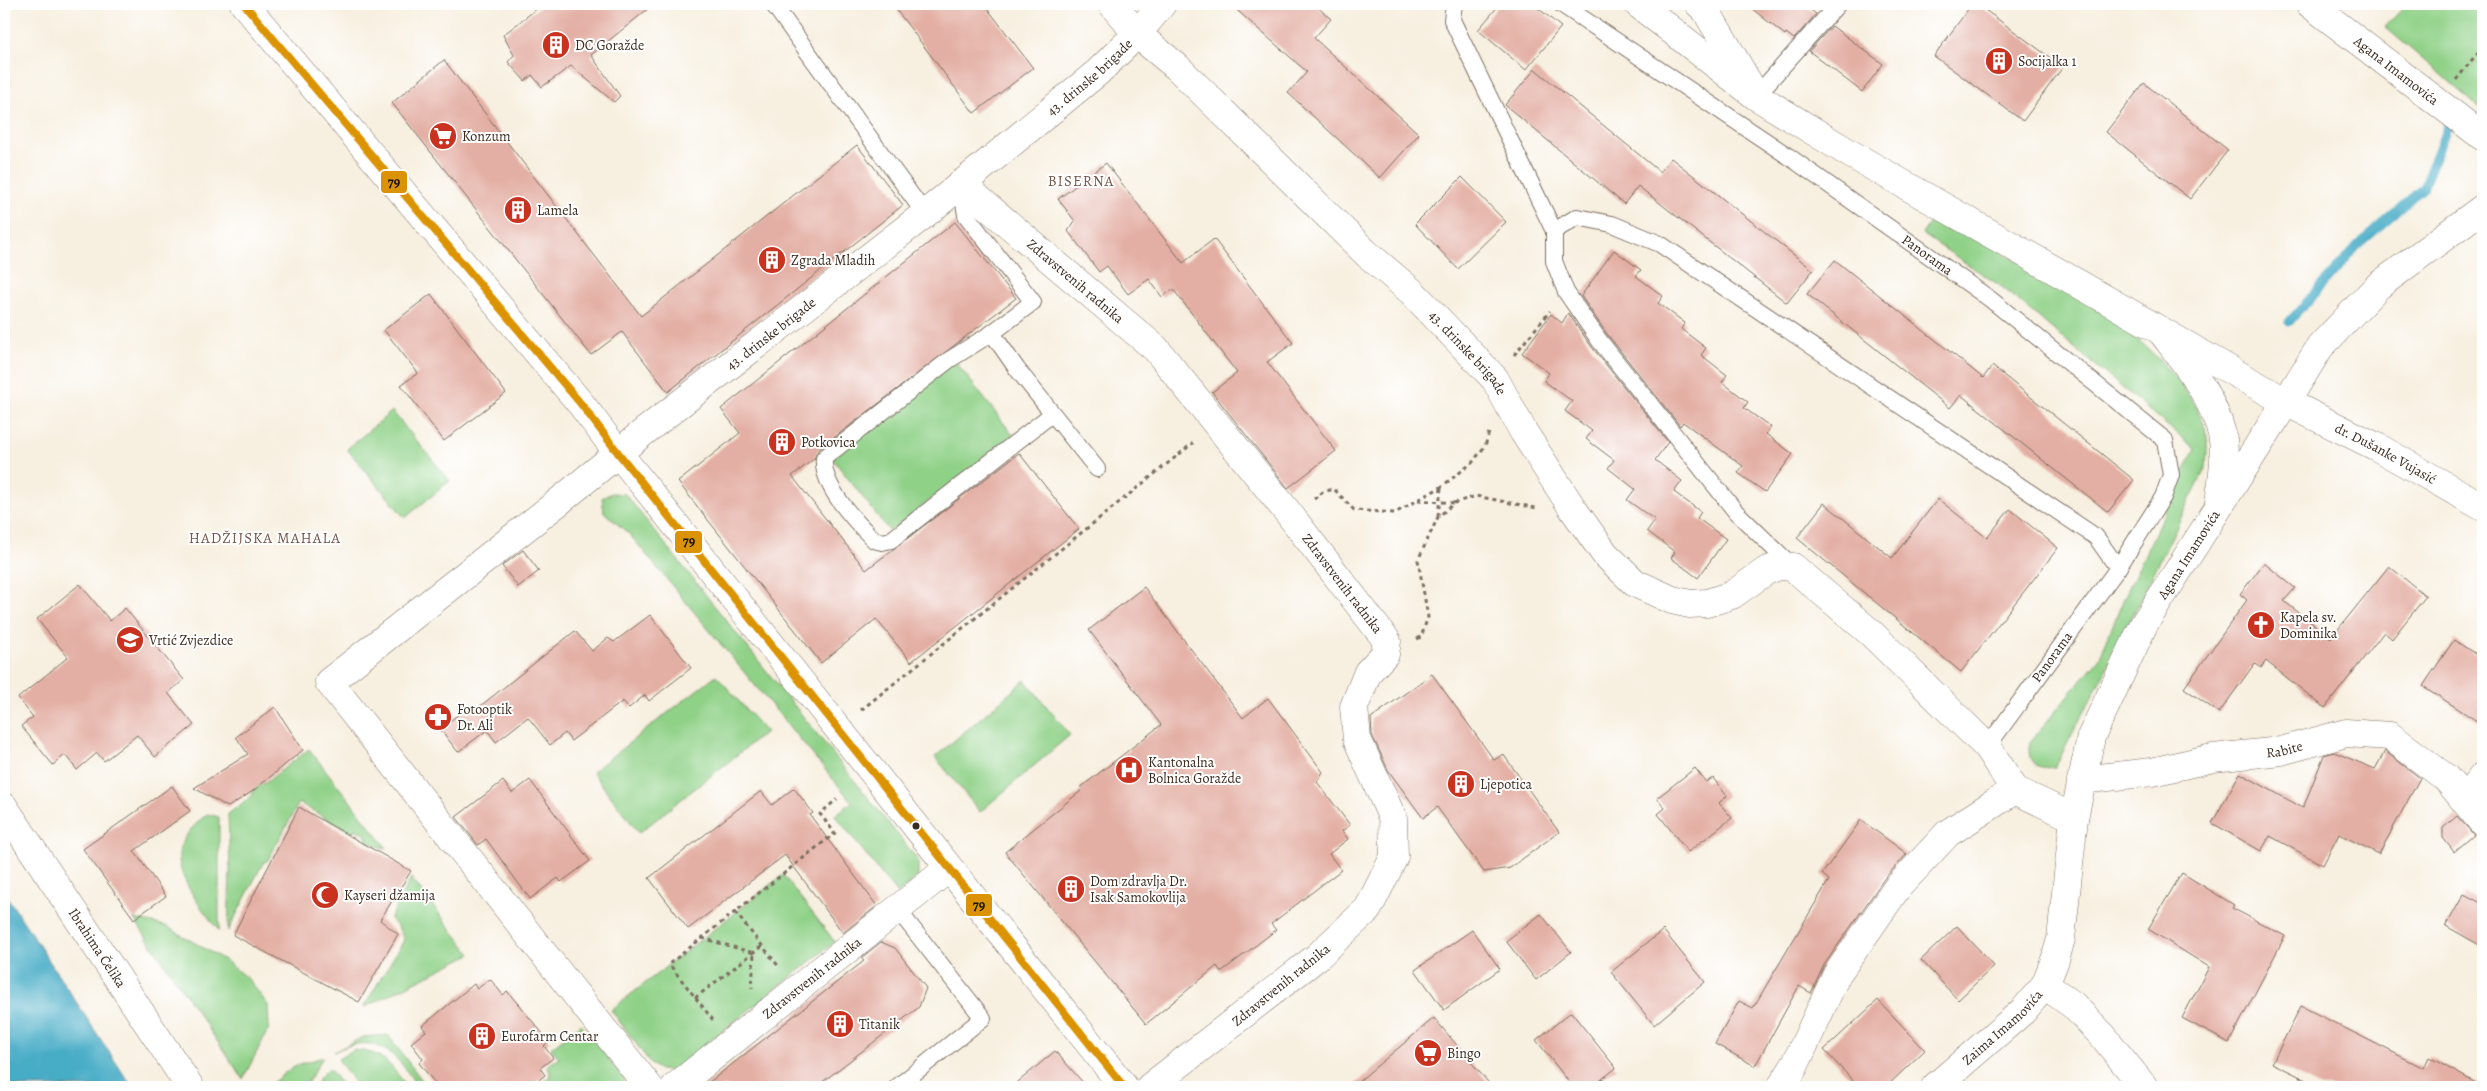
<svg xmlns="http://www.w3.org/2000/svg" width="2487" height="1091" font-family="Alegreya,serif">
<rect width="100%" height="100%" fill="#fff"/>
<filter id="ink" filterUnits="userSpaceOnUse"><feTurbulence type="fractalNoise" baseFrequency=".02" numOctaves="2"/><feDisplacementMap in="SourceGraphic" scale="10" xChannelSelector="R" yChannelSelector="G"/><feConvolveMatrix kernelMatrix="1 2 1 2 8 2 1 2 1" color-interpolation-filters="sRGB"/></filter>
<filter id="wash" filterUnits="userSpaceOnUse"><feTurbulence type="fractalNoise" baseFrequency=".0096" numOctaves="4" result="noise"/><feDisplacementMap in="SourceGraphic" scale="20" xChannelSelector="R" yChannelSelector="G"/><feGaussianBlur stdDeviation="1.12" result="paint"/><feColorMatrix in="noise" values="0 0 0 0 0 0 0 0 0 0 0 0 0 0 0 0 0 1.4 0 .05"/><feComposite in="paint" operator="in"/></filter>
<g filter="url(#wash)">
<rect width="100%" height="100%" fill="#f7efdf"/>
<path fill="#90d188" stroke="#667e53" d="M2407,4h76v107l-98,-84z
M1937,213l176,105c29,23 78,69 90,104 6,15 4,30 3,45l-97,197 -54,103c-20,3 -29,-5 -25,-25l69,-83 25,-61 71,-149 -193,-162 -80,-53z
M955,361l58,74 -123,97 -58,-74z
M392,411l58,70 -45,37 -58,-69z
M612,493l13,1 293,366v17l-21,17 -62,-79 17,-13 -222,-267 -26,-23 -2,-14z
M716,675l50,57 -127,101 -47,-61z
M1025,680l45,55 -90,77 -45,-55z
M309,749l78,99 -11,-2 -9,-5 -2,-8 -9,-3 -5,2 -52,-29 -31,57 -5,3 -35,68 2,-60 -2,-57 25,-19 -5,-18 7,-3 9,10z
M207,814l12,3v114c-16,-21 -46,-56 -39,-83 4,-14 17,-25 27,-34z
M783,875l52,67 -163,129 -12,-1 -9,-6 -40,-54z
M411,878l60,76 -108,54 41,-68 -6,-13 -8,-8z
M134,919l32,7 60,35 23,19 19,25 1,23 -26,51z
M581,1024l49,63h-93l12,-9 1,-6 -3,-6 12,-8 -8,-10z
M388,1035l39,52h-10c-20,-35 -43,-56 -83,-35l29,-15z
M353,1050c30,1 37,14 54,37h-50l-19,-28z
M323,1057l-18,30h-38l27,-21z
M329,1068l14,19h-28l4,-9z"/>
<path fill="#47acc6" stroke="#416b72" d="M4,892l128,195h-128z"/>
<g fill="none" stroke-linecap="round" stroke-linejoin="round">
<path stroke="#47acc6" stroke-width="9" d="M2289,322l69,-77 65,-57 27,-68"/>
</g>
<g id="blocks">
<path fill="#e3aea3" d="M543,4h111l-63,51 29,41 -6,6 -43,-36 -29,21 -10,-12 -7,6 -17,-19 6,-7 -11,-20z
M892,4h92l49,64 -59,45z
M1230,4h84l17,15 -17,19 105,96 -39,44 -92,-85 19,-21z
M1500,4h33l28,23 -35,43 -48,-40z
M1746,4h57l13,10 -22,25 -8,-6 -1,2z
M1972,4h5l86,63 -40,54 -89,-65z
M1832,26l51,38 -21,28 -53,-41z
M444,60l197,256 216,-171 46,60 -235,187 -46,-60 -31,23 -199,-252z
M1535,69l125,103 11,-14 142,112 -26,33 -149,-117 -14,18 -119,-99z
M2144,83l84,67 -38,49 -84,-67z
M1106,163l77,100 31,-24 79,104 -26,19 69,89 -48,37 -76,-96 25,-19 -64,-84 -11,8 -13,-18 -21,15 -21,-28 -8,6 -31,-41 7,-10 -17,-22z
M1462,177l44,45 -48,47 -43,-45z
M955,222l61,76 -198,152 -4,9 -22,17 74,94 153,-117 60,76 -168,133 -35,-43 -55,44 -143,-181 62,-49 -19,-24z
M1614,250l27,20 -5,6 27,20 -5,7 27,20 -4,6 25,19 -5,7 26,20 -5,7 26,20 -4,6 27,19 -5,7 27,20 -28,38 -27,-19 5,-7 -60,-44 -3,4 -73,-92 -26,-38z
M1835,260l148,118 9,-12 142,114 -26,32 -147,-117 -11,13 -143,-114z
M431,294l75,99 -62,48 -43,-56 17,-12 -34,-43z
M1568,313l23,33 77,96 -13,18 27,21 -8,11 27,20 -4,6 29,21 -28,39 -27,-20 4,-6 -28,-21 8,-11 -28,-20 8,-11 -27,-21 6,-8 -28,-21 6,-8 -27,-20 7,-10 -28,-20 5,-8 -27,-20 29,-39 11,9z
M1938,499l49,39 23,-29 48,39 -97,124 -164,-134 27,-35 68,55z
M523,550l16,21 -21,16 -16,-21z
M2264,563l31,25 -11,13 47,37 58,-72 37,30 -34,43 -8,-7 -59,76 -59,-47 -5,7 -6,-5 -36,50 -35,-25 63,-88 -7,-6z
M80,584l30,37 15,-13 59,72 -16,13 26,32 -39,32 -18,-22 -33,26 -7,-8 -20,17 -12,-15 -12,10 -32,-39 12,-9 -15,-19 50,-41 -31,-38z
M1144,587l99,131 25,-20 55,74 -6,10 33,43 -8,6 6,8 -19,15 12,16 -70,54 5,6 -55,42 -4,-6 -71,58 -141,-172 77,-62 -2,-2 81,-63 -72,-95z
M650,615l41,53 -42,33 -4,-6 -16,13 -6,-7 -52,40 -6,-8 -15,12 -22,-28 -32,25 -9,-12 -29,22 -18,-23 30,-24 4,6 101,-80 17,20 16,-13 6,4z
M2454,640l29,19v66l-60,-39z
M1432,674l62,86 9,-6 56,78 -49,36 -26,4 -47,-65 -14,11 -35,-48 -16,-35 -1,-17z
M275,707l28,43 -50,41 -25,16 -34,-19 54,-34 -12,-17z
M2385,751l35,27 -41,76 -40,-20 -16,31 -53,-29 -9,15 -49,-28 28,-50 63,35 21,-53 10,-3 41,17z
M1695,768l11,14 7,-4 14,18 -8,7 13,15 -44,34 -30,-38 7,-6 -8,-10z
M530,780l60,81 -29,21 -3,-4 -28,21 -44,-60 -8,6 -22,-28 47,-36 9,12z
M172,786l18,25 -56,40 32,45 -32,23 -51,-70z
M794,788l19,25 -3,2 67,91 -34,27 -58,-78 -97,74 -39,-51 112,-87 11,14z
M299,807l112,64 -31,49 18,14 -39,68 -126,-67z
M2457,816l17,19 -20,17 -11,-14v-10z
M1861,820l46,34 -23,25 -60,86 -13,28 -12,-7 -44,80 -40,-22 24,-43 14,7 76,-128 -7,-6z
M2182,873l52,32 -2,3 53,28 -56,107 -47,-25 27,-51 -61,-38z
M2464,894l19,10v43l-37,-21z
M1541,914l30,38 -35,28 -30,-39z
M1957,926l37,40 -36,34 -37,-40z
M1472,930l28,39 -56,41 -29,-40z
M1663,930l42,52 -51,43 -43,-53z
M881,942l14,6 31,40 -7,19 -103,80h-113l161,-126 -3,-3z
M490,979l13,16 4,-4 42,50 -5,5 9,12 -13,10 5,7 -15,12h-92l-19,-24 4,-4 -12,-16 15,-12 -4,-5 52,-42 3,5z
M1878,1000l47,50 -39,37h-27l-35,-37z
M2301,1006l123,62 5,-11 54,30h-162l-49,-24z
M1571,1012l45,56 -24,19h-19l-37,-47z
M1434,1018l58,69h-140z
M1055,1051l32,36h-75z"/>
</g>
</g>
<g filter="url(#ink)">
<use href="#blocks" fill-opacity="0" stroke="#7d6f62" stroke-width="1"/>
<g fill="none" stroke-linecap="round" stroke-linejoin="round">
<defs>
<g id="service">
<path d="M773,4l152,210"/>
<path d="M1454,4l-2,16 102,211v30l12,31 33,48 137,172 57,55"/>
<path id="s1" d="M1561,4l230,154 199,141 175,141 6,35 -8,22 -45,71 -131,179"/>
<path d="M1756,96l82,-92"/>
<path d="M961,184l5,31 67,87 -41,31 25,36 80,100"/>
<path d="M1554,231l23,-14 35,7 48,20 436,293 22,31"/>
<path d="M992,333l-43,27 -125,98c-3,28 31,63 50,82l8,2 9,-2 161,-126"/>
<path d="M897,1087l86,-69 -85,-108"/>
</g>
<g id="minor">
<path id="s2" d="M1112,4l25,30 40,33 189,186 46,39 83,87 28,52 50,78 32,45 30,29 37,17 18,4 17,-1 25,-8 34,-24 13,-5 14,1 78,66 116,114 28,43 59,28"/>
<path d="M1699,4l6,5 51,87"/>
<path id="s3" d="M2310,4l173,133"/>
<path id="s4" d="M961,184l195,165 130,161 101,131 -2,13 -17,18 -14,35 3,32 36,80 1,38 -26,52 -51,48 -167,130"/>
<path d="M2286,402l34,-55 58,-61 105,-78"/>
<path id="s5" d="M2081,780l71,-8 61,-14 68,-7 65,-18 44,3 56,42 37,45"/>
<path d="M2464,800l19,-24"/>
<path id="s6" d="M4,807l186,280"/>
<path d="M2045,985l28,20 30,31 41,51"/>
<path id="s7" d="M649,1087l-320,-405 232,-182 84,-69 280,-217 173,-142 39,-38 25,-30"/>
<path id="s8" d="M675,1087l274,-219"/>
<path d="M1781,1087l13,-20 43,-93 60,-86 51,-55 67,-43"/>
</g>
<path id="tertiary" d="M1638,4l118,92 93,57 437,249"/>
<g id="secondary">
<path d="M244,4l337,400 38,50 505,633"/>
<path d="M2162,332c23,31 50,63 60,102 5,22 0,47 -3,69"/>
<path id="s9" d="M1935,1087l88,-76 22,-26 10,-25 6,-21 13,-121 17,-81 53,-113 142,-222 91,45 106,60"/>
</g>
</defs>
<use href="#service" stroke="#7d6f62" stroke-width="18"/>
<use href="#minor" stroke="#7d6f62" stroke-width="29"/>
<use href="#tertiary" stroke="#7d6f62" stroke-width="29"/>
<use href="#secondary" stroke="#7d6f62" stroke-width="29"/>
<path stroke="#7d6f62" stroke-width="3" stroke-dasharray="4 4" stroke-linecap="butt" d="M2456,80l27,-34
M1514,355l36,-44
M1314,499l9,-7 11,-3 20,21 41,3 46,-26 31,-24 13,-17 4,-14
M1418,500l36,3
M1438,516l3,-28
M1417,639l4,-2 7,-20 -10,-57 20,-43 16,-14 22,-7 60,12
M861,710l332,-267
M735,912l45,56
M702,938l52,15 -2,35
M695,998l67,-52
M713,1020l-44,-56 166,-131 -15,-19 17,-15"/>
<use href="#service" stroke="#fff" stroke-width="16"/>
<use href="#minor" stroke="#fff" stroke-width="28"/>
<use href="#tertiary" stroke="#fff" stroke-width="28"/>
<use href="#secondary" stroke="#fff" stroke-width="28"/>
<defs>
<path id="bus-1" d="M244,4l337,400 38,50 505,633"/>
</defs>
<use href="#bus-1" stroke="#fff" stroke-width="11"/>
<use href="#bus-1" stroke="#db9304" stroke-width="8"/>
</g>
</g>
<defs>
<symbol id="building-disc" viewBox="-11 -11 22 22"><circle r="9.5" fill="#c8321e" stroke="#fff"/><path d="M-4-6H4V6H1V3H-1V6H-4ZM-2.5-4.3h1.7v1.8h-1.7ZM.8-4.3h1.7v1.8H.8ZM-2.5-1h1.7V.8h-1.7ZM.8-1h1.7V.8H.8Z" fill="#fff"/></symbol>
<symbol id="supermarket-disc" viewBox="-11 -11 22 22"><circle r="9.5" fill="#c8321e" stroke="#fff"/><path d="M-6-5.5h2.5l.6 2H6L4.5 2H-2.5L-4.4-4H-6ZM-1.5 3.2a1.3 1.3 0 1 0 .1 0ZM3 3.2a1.3 1.3 0 1 0 .1 0Z" fill="#fff"/></symbol>
<symbol id="church-disc" viewBox="-11 -11 22 22"><circle r="9.5" fill="#c8321e" stroke="#fff"/><path d="M-1.2-6h2.4v3.5h3.3v2.4h-3.3V6h-2.4V-.1h-3.3v-2.4h3.3Z" fill="#fff"/></symbol>
<symbol id="school-disc" viewBox="-11 -11 22 22"><circle r="9.5" fill="#c8321e" stroke="#fff"/><path d="M0-5L7-2L0 1L-7-2ZM-4 1L0 2.5L4 1V4Q0 6-4 4Z" fill="#fff"/></symbol>
<symbol id="pharmacy-disc" viewBox="-11 -11 22 22"><circle r="9.5" fill="#c8321e" stroke="#fff"/><path d="M-2-6h4v4h4v4h-4v4h-4v-4h-4v-4h4Z" fill="#fff"/></symbol>
<symbol id="hospital-disc" viewBox="-11 -11 22 22"><circle r="9.5" fill="#c8321e" stroke="#fff"/><path d="M-5-5h3v3.5h4V-5h3V5h-3V1.5h-4V5h-3Z" fill="#fff"/></symbol>
<symbol id="mosque-disc" viewBox="-11 -11 22 22"><circle r="9.5" fill="#c8321e" stroke="#fff"/><path d="M3.5-4.9A6 6 0 1 0 3.5 4.9A5 5 0 1 1 3.5-4.9Z" fill="#fff"/></symbol>
</defs>
<g fill-rule="evenodd">
<use href="#building-disc" x="540" y="29" width="32" height="32"/>
<use href="#building-disc" x="1983" y="45" width="32" height="32"/>
<use href="#supermarket-disc" x="427" y="120" width="32" height="32"/>
<use href="#building-disc" x="502" y="194" width="32" height="32"/>
<use href="#building-disc" x="756" y="244" width="32" height="32"/>
<use href="#building-disc" x="766" y="426" width="32" height="32"/>
<use href="#church-disc" x="2245" y="609" width="32" height="32"/>
<use href="#school-disc" x="114" y="624" width="32" height="32"/>
<use href="#pharmacy-disc" x="422" y="701" width="32" height="32"/>
<use href="#hospital-disc" x="1113" y="754" width="32" height="32"/>
<use href="#building-disc" x="1445" y="768" width="32" height="32"/>
<use href="#building-disc" x="1055" y="873" width="32" height="32"/>
<use href="#mosque-disc" x="309" y="879" width="32" height="32"/>
<use href="#building-disc" x="824" y="1008" width="32" height="32"/>
<use href="#building-disc" x="466" y="1020" width="32" height="32"/>
<use href="#supermarket-disc" x="1412" y="1037" width="32" height="32"/>
</g>
<circle fill="#3b2a1e" stroke="#fff" stroke-width="2" cx="916" cy="826" r="4.5"/>
<g text-anchor="middle" dominant-baseline="central" stroke-width="4" stroke-linejoin="round" paint-order="stroke">
<g font-size="14" fill="#3b2a1e" stroke="#fff" text-anchor="start">
<text x="575" y="45">DC Goražde</text>
<text x="2018" y="61">Socijalka 1</text>
<text x="462" y="136">Konzum</text>
<text x="537" y="210">Lamela</text>
<text x="791" y="260">Zgrada Mladih</text>
<text x="801" y="442">Potkovica</text>
<text x="2280" y="617">Kapela sv.<tspan x="2280" dy="16">Dominika</tspan></text>
<text x="149" y="640">Vrtić Zvjezdice</text>
<text x="457" y="709">Fotooptik<tspan x="457" dy="16">Dr. Ali</tspan></text>
<text x="1148" y="762">Kantonalna<tspan x="1148" dy="16">Bolnica Goražde</tspan></text>
<text x="1480" y="784">Ljepotica</text>
<text x="1090" y="881">Dom zdravlja Dr.<tspan x="1090" dy="16">Isak Samokovlija</tspan></text>
<text x="344" y="895">Kayseri džamija</text>
<text x="859" y="1024">Titanik</text>
<text x="501" y="1036">Eurofarm Centar</text>
<text x="1447" y="1053">Bingo</text>
</g>
<g font-size="14" fill="#3b2a1e" stroke="#fff">
<text stroke="none"><textPath href="#s3" startOffset="109">Agana Imamovića</textPath></text>
<text stroke="none"><textPath href="#s7" startOffset="1488">43. drinske brigade</textPath></text>
<text stroke="none"><textPath href="#s1" startOffset="444">Panorama</textPath></text>
<text stroke="none"><textPath href="#s4" startOffset="150">Zdravstvenih radnika</textPath></text>
<text stroke="none"><textPath href="#s7" startOffset="1079">43. drinske brigade</textPath></text>
<text stroke="none"><textPath href="#s2" startOffset="499">43. drinske brigade</textPath></text>
<text stroke="none"><textPath href="#s9" startOffset="904">dr. Dušanke Vujasić</textPath></text>
<text stroke="none"><textPath href="#s9" startOffset="611">Agana Imamovića</textPath></text>
<text stroke="none"><textPath href="#s4" startOffset="555">Zdravstvenih radnika</textPath></text>
<text transform="translate(2052 657) rotate(-54)">Panorama</text>
<text stroke="none"><textPath href="#s5" startOffset="206">Rabite</textPath></text>
<text stroke="none"><textPath href="#s6" startOffset="169">Ibrahima Čelika</textPath></text>
<text stroke="none"><textPath href="#s8" startOffset="175">Zdravstvenih radnika</textPath></text>
<text transform="translate(1281 985) rotate(-39)">Zdravstvenih radnika</text>
<text stroke="none"><textPath href="#s9" startOffset="90">Zaima Imamovića</textPath></text>
</g>
<g font-size="15" letter-spacing="1" fill="#76584d" stroke="#fff">
<text x="1081" y="181">BISERNA</text>
<text x="265" y="538">HADŽIJSKA MAHALA</text>
</g>
</g>
<g stroke="#fff" stroke-width="2">
<rect x="380" y="170" width="28" height="24" rx="5" fill="#db9304"/>
<rect x="674" y="530" width="29" height="24" rx="5" fill="#db9304"/>
<rect x="965" y="893" width="28" height="24" rx="5" fill="#db9304"/>
</g>
<g font-size="14" text-anchor="middle" font-weight="bold" fill="#111">
<text x="394" y="187">79</text>
<text x="689" y="546">79</text>
<text x="979" y="910">79</text>
</g>
<rect width="2487" height="1091" fill="none" stroke="#fff" stroke-width="20"/>
</svg>
